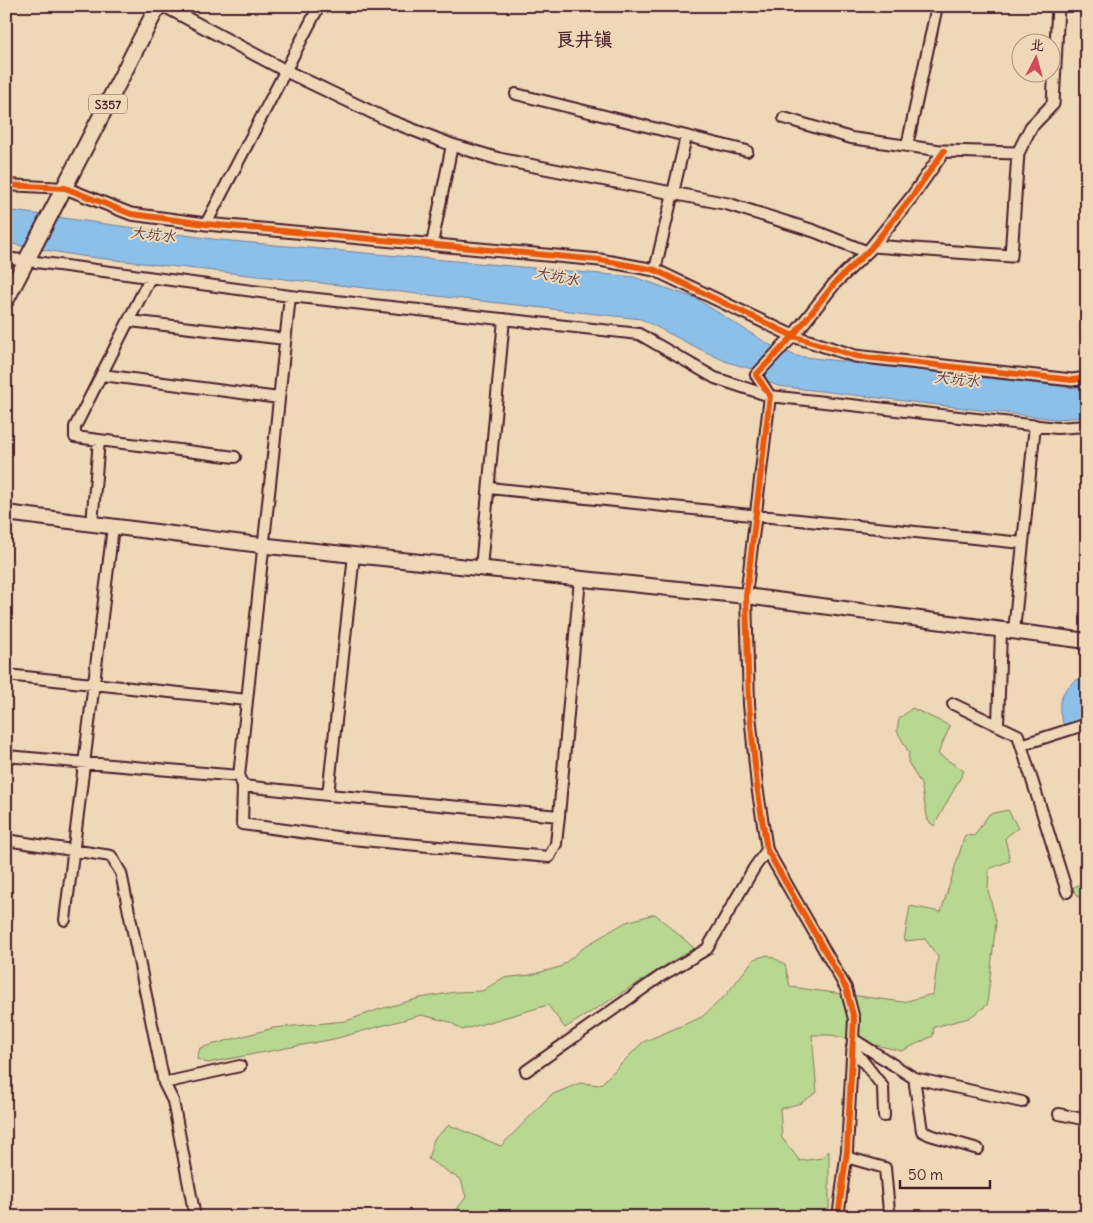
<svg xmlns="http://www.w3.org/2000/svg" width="1093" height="1223" font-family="Delius,'LXGW WenKai TC',sans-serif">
<rect width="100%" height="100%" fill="#efd8b8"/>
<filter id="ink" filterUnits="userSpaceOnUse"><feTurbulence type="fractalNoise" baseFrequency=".02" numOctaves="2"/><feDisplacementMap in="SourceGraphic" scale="10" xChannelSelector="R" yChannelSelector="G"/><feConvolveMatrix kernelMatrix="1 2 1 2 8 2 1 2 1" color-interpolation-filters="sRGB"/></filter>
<g filter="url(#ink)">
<path fill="#b8d790" stroke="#817b5e" d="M912,708l38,18 -12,28 26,17 -30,55 -6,-5 -7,-37 -13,-22 1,-9 -12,-22 2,-12z
M1008,810l10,18 -13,10 5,23 -21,8 -1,21 8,31 -9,84 -18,13 -35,9 -1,9 -31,15 -71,-16h-19l5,57 -16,11 -21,6 2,29 18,23 22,-3 7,-7v57l-4,9h-315l-12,-8 -7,8h-40l15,-20 -5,-17 -33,-21 6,-20 15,-14 52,21 50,-51 29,-12 20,2 43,-43 59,-25 24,-22 28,-36 14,-4 17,9 5,23 113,15 30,-8 5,-37 -13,-18 -21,2 6,-35 31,6 24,-77 9,1 15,-22z
M1087,881v24h-2l-13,-17z
M655,914l39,34 -129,80 -17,-23 -86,25 -12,-8 -29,-7 -87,24 -127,24 -10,-4 3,-11 73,-20 73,-7 31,-11 43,-12 35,-6 27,-1 21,-13 27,-3 30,-8 27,-22 39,-23z"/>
<path fill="#8cc0e9" stroke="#72809d" d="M6,210l214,30 414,37 61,21 73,46 28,12 270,31 21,-1v31l-31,2 -278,-33 -12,-5 -2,-6c-15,-9 -24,-8 -39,-14 -29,-13 -56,-28 -84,-42l-561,-63 -74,-13z
M1087,676v43l-22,8c-12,-22 -3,-44 22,-51z"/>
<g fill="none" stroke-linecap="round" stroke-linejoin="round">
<defs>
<path id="minor" d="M516,94l231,57
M784,118l67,20 93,13
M907,146l30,-140
M6,185l59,3
M206,224l113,-218
M432,244l20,-99
M6,258l284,38 349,38 76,44 55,18 287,32 30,-2
M655,270l31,-133
M150,278l-75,149v10l160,20
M130,321l155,18
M781,348l-25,27 14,21 -24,200 3,108 8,82 10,64 79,138 8,31 -7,132 -9,66
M102,375l177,23
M489,488l533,55
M92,524l7,-84
M354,555l-26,240 231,21
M481,568l23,-249
M1014,631l21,-206
M6,675l241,25
M953,704l65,31 49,157
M998,725l3,-95
M1021,745l66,-21
M6,756l233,20 51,-480
M241,781l2,5 85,9
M243,786l-1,38 109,15 198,18 7,-13 3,-28 21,-237
M6,840l105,16 10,17 43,210 9,18 22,116
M65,920l48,-393
M853,1039l61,39 8,53 8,4 48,14
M852,1047l31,40 1,29
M526,1071l135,-95 46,-27 47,-81 13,-18
M914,1078l108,24
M164,1083l76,-17
M1059,1114l28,6
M846,1157l39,11 4,43 3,6"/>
<path id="tertiary" d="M164,6l122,65 102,49 64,25 47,14 229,45 86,27 53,21
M65,188l66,26 75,10 394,36 55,10 138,66 62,20 217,24 15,-2
M873,246l138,10 7,-103 13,-26 22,-23 5,-98
M781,348l12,-12 42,-53 35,-34 41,-51 33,-47 74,2"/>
<path id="secondary" d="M6,513l262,33 478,50 341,45"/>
<path id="primary" d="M6,300l152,-294"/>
</defs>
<use href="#minor" stroke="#4a1f2b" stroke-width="14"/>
<use href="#tertiary" stroke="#4a1f2b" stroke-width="15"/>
<use href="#secondary" stroke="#4a1f2b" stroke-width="18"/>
<use href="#primary" stroke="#4a1f2b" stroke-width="19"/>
<use href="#minor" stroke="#efd8b8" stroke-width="10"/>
<use href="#tertiary" stroke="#efd8b8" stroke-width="11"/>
<use href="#secondary" stroke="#efd8b8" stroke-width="14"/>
<use href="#primary" stroke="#efd8b8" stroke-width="15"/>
<defs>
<path id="cycleway" d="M6,185l59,3 66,26 75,10 394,36 55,10 138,66 62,20 217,24 15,-2
M838,1217l9,-66 7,-132 -8,-31 -79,-138 -10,-64 -8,-82 -3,-108 24,-200 -14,-21 37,-39 42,-53 35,-34 41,-51 33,-47"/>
</defs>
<use href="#cycleway" stroke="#efd8b8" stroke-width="9"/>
<use href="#cycleway" stroke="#e8590c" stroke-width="6"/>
</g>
</g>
<g text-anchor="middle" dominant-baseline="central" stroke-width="4" stroke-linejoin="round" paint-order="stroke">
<rect fill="#efd8b8" stroke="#7c5655" stroke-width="1" x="89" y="94.5" width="38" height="19" rx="4"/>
<g font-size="12" font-weight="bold" fill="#4a1f2b">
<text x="108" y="104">S357</text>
</g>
<g font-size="15" font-style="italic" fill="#573f51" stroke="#efd8b8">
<text transform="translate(153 234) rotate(6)">大坑水</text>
<text transform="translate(557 276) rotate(11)">大坑水</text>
<text transform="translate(957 379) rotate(6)">大坑水</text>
</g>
<g font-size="19" font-weight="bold" fill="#4a1f2b" stroke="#efd8b8">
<text x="584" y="39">良井镇</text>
</g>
</g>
<rect width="1093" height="1223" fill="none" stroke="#efd8b8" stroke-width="25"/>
<rect x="12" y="12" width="1068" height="1198" fill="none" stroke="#4a1f2b" stroke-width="2" filter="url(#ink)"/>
<g transform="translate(1036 58) rotate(6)"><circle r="24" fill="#efd8b8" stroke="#ad8e80"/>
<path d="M0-4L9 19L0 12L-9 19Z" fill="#d1495b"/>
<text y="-8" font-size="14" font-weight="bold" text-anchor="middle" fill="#4a1f2b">北</text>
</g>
<path d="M900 1180v8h90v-8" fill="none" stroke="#4a1f2b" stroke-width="2.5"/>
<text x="908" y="1180" font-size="15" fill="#4a1f2b" stroke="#efd8b8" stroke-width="4" paint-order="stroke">50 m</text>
</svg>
